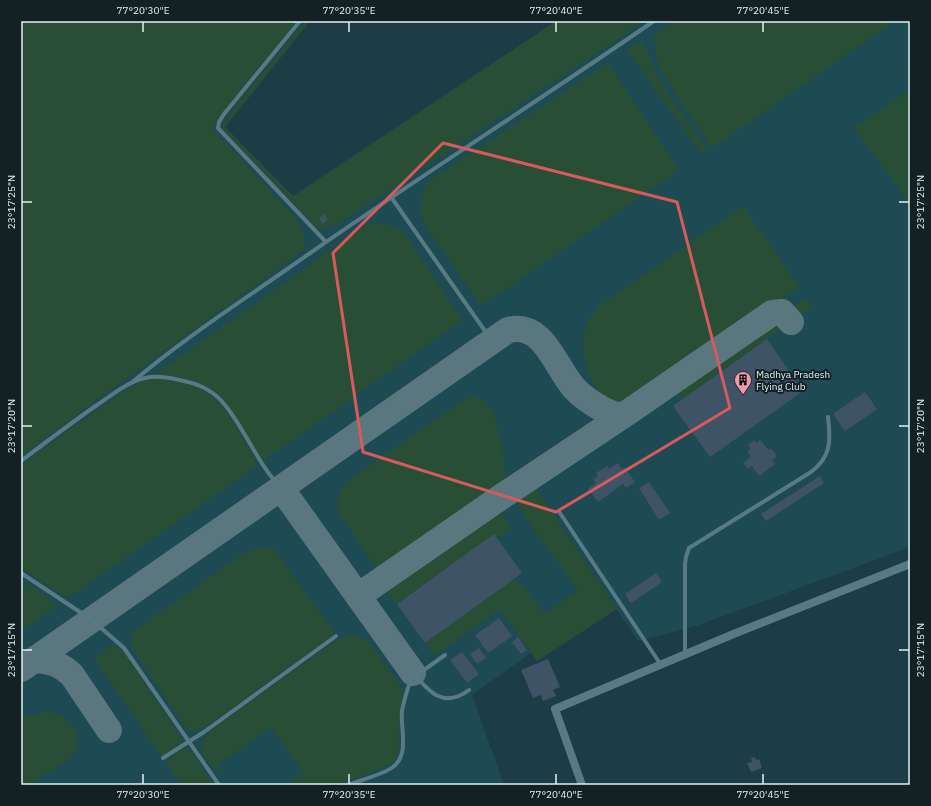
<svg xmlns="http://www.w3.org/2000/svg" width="931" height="806" font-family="'IBM Plex Sans',sans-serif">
<rect width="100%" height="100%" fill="#1c3d45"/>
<path fill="#1e4a54" d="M21,21h289l-85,106 68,69 263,-175h354v526l-214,79 -58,15 -21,-32 -80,52 -6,-8 -59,42 32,90h-483z"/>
<path fill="#294e36" d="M21,21h275l-81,101 -1,6 2,5 81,87c5,10 9,18 8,29l-210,152 -74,55z
M305,21h5l-85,106 68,69 263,-175h89l-309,204 -14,4 -9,-5 -92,-97 2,-5z
M673,21h222l-183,127 -35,-52 -16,-26 -5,-13 -2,-23z
M640,41c9,6 9,15 13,24 14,31 36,58 55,85l-6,4 -75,-104z
M608,63l71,107 -198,136 -57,-83c-6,-13 -3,-30 5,-42z
M910,89v115l-56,-76z
M743,206l56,81 -162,113c-7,3 -19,7 -27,4 -6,-2 -11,-10 -14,-16 -15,-25 -20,-59 3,-82z
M373,223c13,0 22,3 32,11l57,86 -199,141 -39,-62c-20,-18 -43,-25 -70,-24l211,-149z
M806,297l7,10 -17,11c-7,-10 2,-15 10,-21z
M772,321h6l6,6 -101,72 -9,-11z
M149,380c66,-4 81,34 109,85l-190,133 -47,-30v-103l104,-75 17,-8z
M473,396c9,2 16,9 21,17 3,14 13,52 11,64 -3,12 -13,19 -21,26l-100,67h-5l-3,-3 -37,-53c-4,-12 0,-24 8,-33l122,-84z
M535,487l82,122 -80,52 -37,-52 -66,47 -9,-13 87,-63 12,5 20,29 34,-24 -56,-77 -7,-13 6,-5z
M497,507l14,22 -14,9 -3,-3 -97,69 -10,-12 3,-8z
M269,547l4,1 60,83 1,4 -129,92c-9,4 -14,5 -21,-2l-52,-77 -2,-11 1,-4 113,-80 14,-5z
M21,580l17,10 19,16 -36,25z
M355,635l6,1 8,7 33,45 1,4 -4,24v31l-1,7 -3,6 -6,5 -50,20h-52l17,-12 -33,-46 -54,38 6,8c-20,-10 -30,-26 -12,-43l129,-92z
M112,645l9,5 5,5 55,83v5l-2,2 -17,12 -68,-99z
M22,709l6,9c6,-3 13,-6 20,-6 19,0 37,22 27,39 -6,10 -36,27 -47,34h-7z
M186,748l3,1 24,36h-32l-16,-24 16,-11z"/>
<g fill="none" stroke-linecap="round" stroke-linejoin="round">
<path stroke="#5a767e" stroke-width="26" d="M281,488l132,185
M358,596l146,-101 123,-82
M34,660c15,0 27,4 38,15l37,55
M21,669l487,-339c36,-9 47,37 66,58 8,9 19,16 30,22 8,4 15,7 23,3l145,-100 10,-1 9,10"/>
</g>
<path fill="#3e5366" d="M324,214l4,5 -5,5 -4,-5z
M767,339l36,52 -93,66 -37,-51z
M865,392l12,17 -32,22 -12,-17z
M754,440l2,3 4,-3 9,10 2,-2 6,8 -5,4 3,4 -16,12 -7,-10 -4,3 -5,-6 8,-6 -4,-6 4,-3 -3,-3z
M618,463l4,6 2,-2 11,15 -9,6 -3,-4 -25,18 -10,-13 8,-6 -3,-4 5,-3 -2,-3 11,-7 2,3z
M820,476l4,7 -58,38 -5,-7z
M649,482l21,31 -11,7 -20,-32z
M494,534l28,39 -97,70 -28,-39z
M656,573l6,9 -31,21 -6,-9z
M499,618l13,18 -24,17 -13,-18z
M518,637l9,13 -6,4 -9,-12z
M479,648l7,10 -9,6 -7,-10z
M462,652l17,22 -12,9 -17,-23z
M548,659l12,28 -7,3 3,6 -13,5 -2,-6 -8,3 -12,-28z
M755,757l1,3 3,-1 3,9 -11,4 -4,-9 5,-1 -1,-4z"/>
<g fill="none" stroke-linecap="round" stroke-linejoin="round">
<path stroke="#587b83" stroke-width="4" d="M300,21l-76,93 -5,8 -1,6 108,114
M391,197l101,144
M130,384c48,-41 101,-76 153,-112 122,-86 248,-166 371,-251
M21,461c25,-19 50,-38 76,-56 15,-10 30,-23 48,-27 13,-3 26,0 39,3 15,3 31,11 41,24 21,26 32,58 56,83
M560,513l101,152
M21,573l71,47 32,28 95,137
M685,655v-91l1,-7 3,-9 122,-76c20,-15 20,-31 17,-55
M413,673c16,19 31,36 56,17
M413,673l11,-3 21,-15
M163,758l41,-26 132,-96
M348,785c13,-5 34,-10 45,-18 17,-13 7,-39 9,-56 2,-13 7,-26 11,-38"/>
<path stroke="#587b83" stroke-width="8" d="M582,785l-27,-76 181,-76 174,-69"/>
</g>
<path fill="none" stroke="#d85a5c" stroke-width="3" stroke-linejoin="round" d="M443,143l234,59 53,206 -174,104 -193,-60 -30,-199z"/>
<path fill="none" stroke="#dff1f6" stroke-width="1.5" d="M143,22v10M349,22v10M556,22v10M763,22v10M22,202h10M899,202h10M22,426h10M899,426h10M22,650h10M899,650h10M143,774v10M349,774v10M556,774v10M763,774v10"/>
<defs>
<symbol id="building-pin" viewBox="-11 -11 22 30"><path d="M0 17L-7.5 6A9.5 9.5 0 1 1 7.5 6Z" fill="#f29aad" stroke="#132125"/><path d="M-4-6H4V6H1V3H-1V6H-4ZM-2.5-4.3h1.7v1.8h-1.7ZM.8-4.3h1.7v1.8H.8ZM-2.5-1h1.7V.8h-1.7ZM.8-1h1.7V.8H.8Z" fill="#111"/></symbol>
</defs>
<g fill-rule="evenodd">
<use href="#building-pin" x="733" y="370" width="20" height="27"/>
</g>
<g text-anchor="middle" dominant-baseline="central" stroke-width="4" stroke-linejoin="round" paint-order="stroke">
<g font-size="10" fill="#dff1f6" stroke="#132125" text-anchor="start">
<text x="756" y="374">Madhya Pradesh<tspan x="756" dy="12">Flying Club</tspan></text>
</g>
</g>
<rect width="931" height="806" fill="none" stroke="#132125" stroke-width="44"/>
<rect x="22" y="22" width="887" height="762" fill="none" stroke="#dff1f6" stroke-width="1.5"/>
<g font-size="10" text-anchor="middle" fill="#dff1f6">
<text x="143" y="14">77°20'30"E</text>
<text x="349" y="14">77°20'35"E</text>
<text x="556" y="14">77°20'40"E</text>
<text x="763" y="14">77°20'45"E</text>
<text transform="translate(11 202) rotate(-90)" y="4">23°17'25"N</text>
<text transform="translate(920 202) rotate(-90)" y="4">23°17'25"N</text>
<text transform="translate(11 426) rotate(-90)" y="4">23°17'20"N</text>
<text transform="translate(920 426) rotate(-90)" y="4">23°17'20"N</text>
<text transform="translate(11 650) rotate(-90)" y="4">23°17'15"N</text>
<text transform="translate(920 650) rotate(-90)" y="4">23°17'15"N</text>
<text x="143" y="798">77°20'30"E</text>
<text x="349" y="798">77°20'35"E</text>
<text x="556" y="798">77°20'40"E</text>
<text x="763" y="798">77°20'45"E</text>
</g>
</svg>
